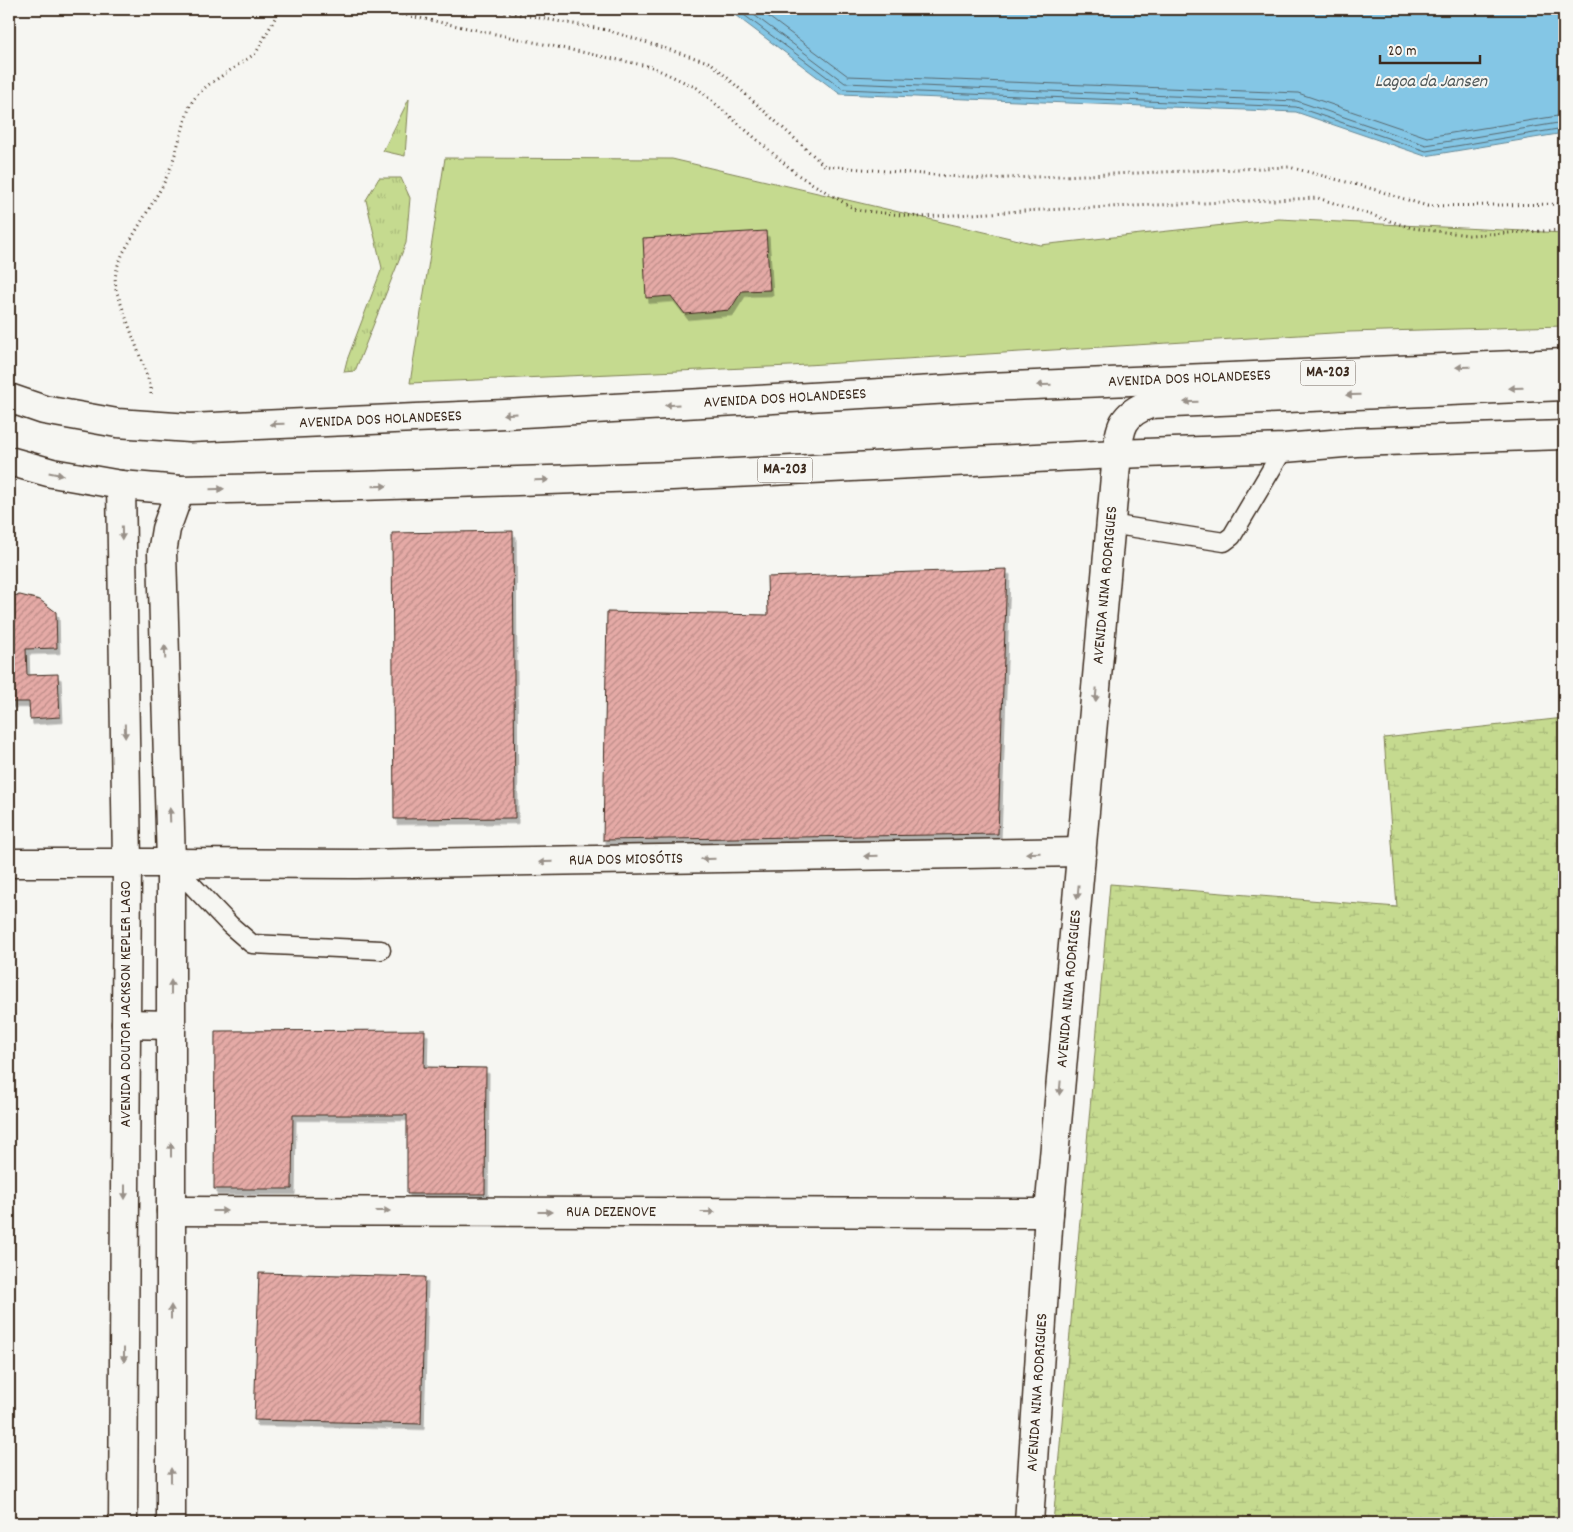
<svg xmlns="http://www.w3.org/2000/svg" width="1573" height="1532" font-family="Dekko,sans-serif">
<defs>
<pattern id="grass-tufts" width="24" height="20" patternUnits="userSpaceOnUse" patternTransform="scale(1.25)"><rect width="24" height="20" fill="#c5da8f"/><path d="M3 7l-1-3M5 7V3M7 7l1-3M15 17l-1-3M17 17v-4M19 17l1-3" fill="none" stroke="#aabb7b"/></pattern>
<pattern id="wetland-marsh" width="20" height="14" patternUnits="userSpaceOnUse" patternTransform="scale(1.25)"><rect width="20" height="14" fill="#c5da8f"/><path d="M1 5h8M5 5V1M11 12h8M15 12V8" fill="none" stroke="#aabb7b"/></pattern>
<pattern id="building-hatch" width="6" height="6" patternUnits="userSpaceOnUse" patternTransform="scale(1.25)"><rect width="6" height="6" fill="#e5aaa6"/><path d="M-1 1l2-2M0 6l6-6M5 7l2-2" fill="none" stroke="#bb8b87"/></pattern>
<filter id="shadow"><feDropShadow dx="3" dy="5.5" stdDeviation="0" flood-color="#0004"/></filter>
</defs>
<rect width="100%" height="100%" fill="#f6f6f2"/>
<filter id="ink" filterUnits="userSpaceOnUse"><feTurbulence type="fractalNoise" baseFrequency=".02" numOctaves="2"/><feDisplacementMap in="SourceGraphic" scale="10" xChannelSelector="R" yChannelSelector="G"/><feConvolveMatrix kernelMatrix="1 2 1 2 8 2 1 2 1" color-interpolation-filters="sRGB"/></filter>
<g filter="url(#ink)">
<path fill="url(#grass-tufts)" stroke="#808256" d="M409,99l-4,57 -22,-5z
M379,178h22l9,20 -4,45 -51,128 -11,1 3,-12 35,-92 -16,-68z"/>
<path fill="url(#wetland-marsh)" stroke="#808256" d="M1564,718v805h-511l57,-639 287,23 -13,-169z"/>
<path fill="#c5da8f" stroke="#808256" d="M445,158l227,1 368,86 239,-26 285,14v93l-215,6 -559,34 -380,17z"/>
<path fill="#84c6e5" stroke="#678895" d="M727,9h837v124l-139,23 -129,-44 -456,-18z"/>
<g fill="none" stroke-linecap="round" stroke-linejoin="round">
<path stroke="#58686e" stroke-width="1" d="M736,9l107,80 453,18 130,44 138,-23
M746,9l99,74 452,18 129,44 138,-23
M758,9l90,67 450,17 129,44 137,-22"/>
</g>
<path fill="url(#building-hatch)" stroke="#3b2a1e" filter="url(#shadow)" d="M766,231l4,59 -28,1 -12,19 -45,4 -14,-18 -25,2 -3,-60z
M513,531l2,287 -121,1 -2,-286z
M1007,569l-9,265 -395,6 4,-228 161,3 -1,-38z
M20,595l20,5 16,12 1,36 -31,1 1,26 31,-1 2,43 -30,2 -1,-17h-20v-106z
M425,1030l-1,37 62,1 -1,126h-78v-79h-114l-1,74h-78l1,-158z
M259,1273l166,4 -4,147 -167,-4z"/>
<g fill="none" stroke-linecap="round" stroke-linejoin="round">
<defs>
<path id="lane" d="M1110,524l114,18 8,-6 52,-88
M171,863l59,62 22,19 129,6"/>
<g id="street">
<path id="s1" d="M171,863l185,1 726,-12"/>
<path id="s2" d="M171,1211l878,2"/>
</g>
<g id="secondary">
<path d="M121,485l6,378 -4,660"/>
<path d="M9,863h162"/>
<path d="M126,1024l45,1"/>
<path d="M171,1523v-660l-9,-310 4,-24 14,-39"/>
<path id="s3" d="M1029,1523l20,-310 68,-759"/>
</g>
<g id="primary">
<path id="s4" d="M9,398l35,12 73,13 73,5 315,-14 482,-27 577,-24"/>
<path d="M1117,454c3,-27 5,-40 33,-50l414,-18"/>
<path d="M9,461l43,12 69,12 59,5 180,-4 312,-10 445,-22 167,-6 72,-6 208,-7"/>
</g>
</defs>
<use href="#lane" stroke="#3b2a1e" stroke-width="21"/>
<use href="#street" stroke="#3b2a1e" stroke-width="31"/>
<use href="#secondary" stroke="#3b2a1e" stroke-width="31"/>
<use href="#primary" stroke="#3b2a1e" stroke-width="31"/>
<path stroke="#3b2a1e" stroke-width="3" stroke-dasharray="1 4" stroke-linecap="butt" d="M377,9l275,58 45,21 101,87 58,35 64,7 121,-7 277,-12 94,30 57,7 95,-5
M495,9l5,2 107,19 104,33 114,103 159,13 305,-12 77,20 61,19 137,-2
M151,394v-7l-35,-97 -1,-13 3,-12 5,-12 40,-68 9,-21 18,-59 7,-10 11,-10 48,-32 24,-44"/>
<use href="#lane" stroke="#f6f6f2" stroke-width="18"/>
<use href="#street" stroke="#f6f6f2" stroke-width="28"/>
<use href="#secondary" stroke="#f6f6f2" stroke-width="28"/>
<use href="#primary" stroke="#f6f6f2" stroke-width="28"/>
</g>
<defs><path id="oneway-solid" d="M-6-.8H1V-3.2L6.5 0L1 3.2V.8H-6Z" transform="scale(1.25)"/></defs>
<g fill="#989088">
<use href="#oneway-solid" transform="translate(1463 367) rotate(178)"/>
<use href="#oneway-solid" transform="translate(1044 385) rotate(178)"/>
<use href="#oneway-solid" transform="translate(1516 388) rotate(178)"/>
<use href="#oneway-solid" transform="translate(1353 395) rotate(178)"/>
<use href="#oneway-solid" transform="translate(1191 402) rotate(178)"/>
<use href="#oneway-solid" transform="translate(672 405) rotate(177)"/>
<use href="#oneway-solid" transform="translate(510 414) rotate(177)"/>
<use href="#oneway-solid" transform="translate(277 424) rotate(178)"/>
<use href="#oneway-solid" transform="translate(56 474) rotate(11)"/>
<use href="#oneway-solid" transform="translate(542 480) rotate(-2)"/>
<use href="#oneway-solid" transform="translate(380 486) rotate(-2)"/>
<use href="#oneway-solid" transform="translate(217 489) rotate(-1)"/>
<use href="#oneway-solid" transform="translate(122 533) rotate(89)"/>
<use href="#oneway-solid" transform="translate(165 652) rotate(-92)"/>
<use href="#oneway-solid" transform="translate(1096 695) rotate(95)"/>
<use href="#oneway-solid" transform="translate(125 731) rotate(89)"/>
<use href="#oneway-solid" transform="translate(170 815) rotate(-92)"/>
<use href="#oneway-solid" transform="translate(1033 853) rotate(179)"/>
<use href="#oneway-solid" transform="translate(871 856) rotate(179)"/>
<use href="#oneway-solid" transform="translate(708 859) rotate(179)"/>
<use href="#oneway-solid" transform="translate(546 862) rotate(179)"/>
<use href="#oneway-solid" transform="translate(1078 892) rotate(95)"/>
<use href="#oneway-solid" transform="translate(171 987) rotate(-90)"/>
<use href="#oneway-solid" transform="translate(1060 1088) rotate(95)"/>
<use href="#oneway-solid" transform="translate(171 1150) rotate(-90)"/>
<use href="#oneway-solid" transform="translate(125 1192) rotate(90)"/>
<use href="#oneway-solid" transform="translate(220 1211)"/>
<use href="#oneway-solid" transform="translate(383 1211)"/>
<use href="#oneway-solid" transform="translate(545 1212)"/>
<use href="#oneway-solid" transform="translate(708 1212)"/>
<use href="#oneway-solid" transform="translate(171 1312) rotate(-90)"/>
<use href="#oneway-solid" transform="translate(124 1355) rotate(90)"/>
<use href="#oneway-solid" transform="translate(171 1475) rotate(-90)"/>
</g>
</g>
<g text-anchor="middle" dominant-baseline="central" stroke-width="4" stroke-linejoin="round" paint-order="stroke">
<g fill="#f6f6f2" stroke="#73675e" stroke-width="1">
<rect x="1300.5" y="360.5" width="55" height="25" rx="4"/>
<rect x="757.5" y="457.5" width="55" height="25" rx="4"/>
</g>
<g font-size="15" font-weight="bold" fill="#3b2a1e">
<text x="1328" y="373">MA-203</text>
<text x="785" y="470">MA-203</text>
</g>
<g font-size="16" fill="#3b2a1e" stroke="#f6f6f2">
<text stroke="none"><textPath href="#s4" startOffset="1185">AVENIDA DOS HOLANDESES</textPath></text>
<text stroke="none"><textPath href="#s4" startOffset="780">AVENIDA DOS HOLANDESES</textPath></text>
<text stroke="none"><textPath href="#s4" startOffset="375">AVENIDA DOS HOLANDESES</textPath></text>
<text stroke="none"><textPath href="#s3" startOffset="941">AVENIDA NINA RODRIGUES</textPath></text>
<text stroke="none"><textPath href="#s1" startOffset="455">RUA DOS MIOSÓTIS</textPath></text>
<text stroke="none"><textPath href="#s3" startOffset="536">AVENIDA NINA RODRIGUES</textPath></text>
<text transform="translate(126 1004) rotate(-90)">AVENIDA DOUTOR JACKSON KEPLER LAGO</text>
<text stroke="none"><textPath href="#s2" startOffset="440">RUA DEZENOVE</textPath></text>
<text stroke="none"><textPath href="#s3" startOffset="131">AVENIDA NINA RODRIGUES</textPath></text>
</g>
<g font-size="18" font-style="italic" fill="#51595a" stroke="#f6f6f2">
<text x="1431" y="82">Lagoa da Jansen</text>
</g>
</g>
<rect width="1573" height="1532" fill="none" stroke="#f6f6f2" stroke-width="30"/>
<rect x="15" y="15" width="1543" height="1502" fill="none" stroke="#3b2a1e" stroke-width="2" filter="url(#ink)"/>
<path d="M1380 55v8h100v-8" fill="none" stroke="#3b2a1e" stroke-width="2.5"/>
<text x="1388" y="55" font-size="15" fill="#3b2a1e" stroke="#f6f6f2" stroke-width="4" paint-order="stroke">20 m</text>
</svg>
